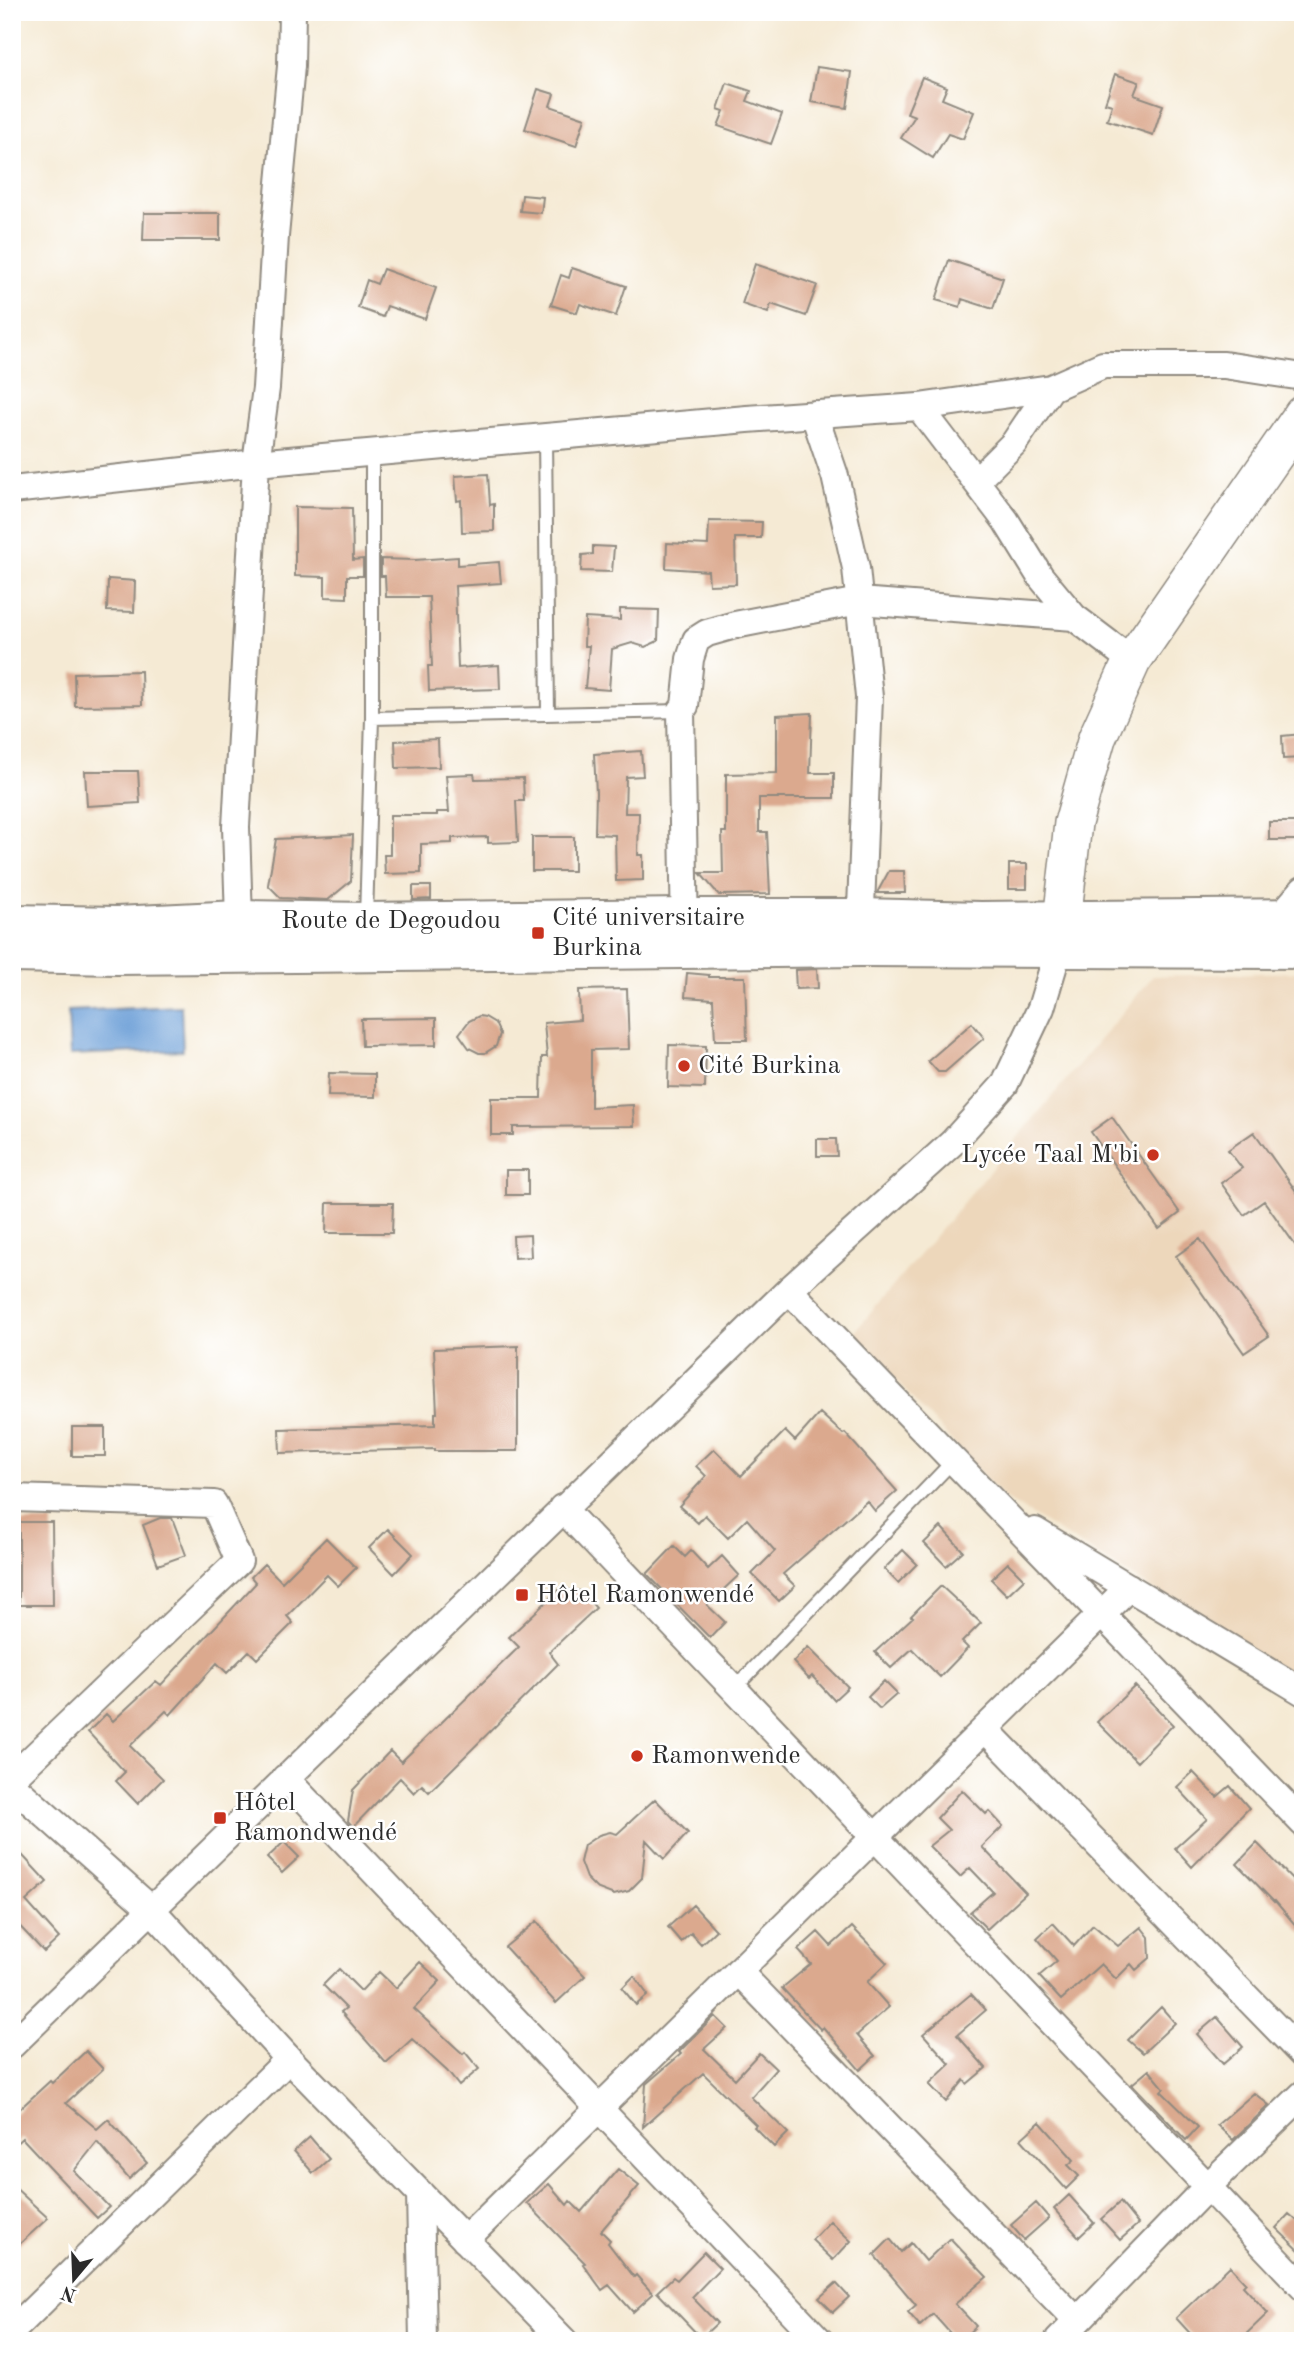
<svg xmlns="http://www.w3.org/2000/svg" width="1315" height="2353" font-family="'Old Standard TT',serif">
<rect width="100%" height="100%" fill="#fff"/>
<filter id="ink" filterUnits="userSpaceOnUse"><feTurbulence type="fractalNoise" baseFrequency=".0143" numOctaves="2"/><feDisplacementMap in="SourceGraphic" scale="14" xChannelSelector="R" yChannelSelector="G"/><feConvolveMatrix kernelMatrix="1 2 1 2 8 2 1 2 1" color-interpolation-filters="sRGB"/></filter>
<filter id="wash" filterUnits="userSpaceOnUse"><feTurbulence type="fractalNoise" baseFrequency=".00686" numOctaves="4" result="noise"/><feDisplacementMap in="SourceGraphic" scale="28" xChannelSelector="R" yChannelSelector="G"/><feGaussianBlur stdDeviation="1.57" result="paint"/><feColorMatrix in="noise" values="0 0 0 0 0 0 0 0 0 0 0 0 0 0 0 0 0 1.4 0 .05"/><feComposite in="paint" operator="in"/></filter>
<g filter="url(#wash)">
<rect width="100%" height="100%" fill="#f5ead4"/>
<path fill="#edd7bb" d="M1303,972v710l-300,-185 -150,-163 300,-358z"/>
<path fill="#6c9fd7" stroke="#4c6581" stroke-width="2" d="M181,1006l2,44 -113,5 -2,-44z"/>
<g id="blocks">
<path fill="#dba98e" d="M817,67l35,5 -5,36 -36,-6z
M1115,74l24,8 -5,13 29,10 -10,30 -46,-15 5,-15 -7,-2z
M922,77l25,10 -5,12 32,13 -11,27 -15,-5 -15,24 -32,-20 14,-22 -8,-3z
M727,83l24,8 -4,10 35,13 -11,30 -53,-18 6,-15 -6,-2z
M538,89l16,5 -4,12 35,12 -9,28 -51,-17z
M522,195l21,2 -2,16 -21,-2z
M144,213h76v27h-77z
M949,260l54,18 -10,31 -31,-10 -2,8 -24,-7z
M755,264l62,21 -11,31 -35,-12 -3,9 -26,-9z
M572,268l54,18 -10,30 -36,-12 -3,9 -26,-8 10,-30 8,3z
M383,269l53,19 -11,31 -38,-13 -4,11 -25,-9 9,-28 10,4z
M488,474l2,31 4,-1v27l-32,1 -1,-32 -4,1 -2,-25z
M295,507l57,1 1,52 10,-1v17h-16v22l-22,-1v-20l-30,-1z
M709,521l53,1 -1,16h-26l1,46 -27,1 -1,-14 -42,-3 1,-25 41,2z
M593,546l21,1 -2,25 -31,-1 1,-16 11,-1z
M458,557v8l41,-3 2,21 -46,3 3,82 41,-3 1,24 -71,2 -1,-25h4l-3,-69h-43l-1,-21h-4v-17l34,1z
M108,579l27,2 -1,31 -27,-1z
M620,609l39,1 -1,31 -13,6 -13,-4 -20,6 -3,41 -24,-2 4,-42h-5l1,-28 35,2z
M141,671l1,34 -67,1 -1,-33z
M812,713l-2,60h24v25h-75v34h8l3,62 -51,1 -19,-22h23l-1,-41h4v-58l51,-1v-58z
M1302,734l1,24 -20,1 -1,-23z
M438,739l1,28 -43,1 -1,-27z
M641,751l2,25 -17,1 -1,36h14l-1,42h5v25l-27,1 -1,-46 -20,-1 1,-41 -2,-39z
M85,771h53l2,32 -53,3z
M474,774l1,5 48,-1 1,23h-8l2,41 -30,1v-6l-36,1v5l-31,1v29l-36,1 -1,-19h6v-40h47v-3h12l-3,-37z
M1269,822h34v18h-34z
M353,835l-2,46 -23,19 -47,-2 -13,-13 8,-46z
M532,837h42v34h-42z
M1009,864h18v25h-18z
M889,871h15l1,22h-28z
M413,886h18v13l-18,1z
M817,969l1,19 -22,1 -1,-19z
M687,973l22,2v2h36l2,63h-32l-2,-41 -28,-2z
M627,989l2,60 -38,1v57l42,-2 1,21 -121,1v8h-22v-37h50l1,-41h5l-3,-34 36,-3 -1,-30z
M479,1016l6,1 10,6 5,11 -4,12 -11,7h-6l-10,-5 -10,-14 10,-13z
M436,1018v27l-74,1 -1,-27z
M972,1023l12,15 -39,34h-7l-10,-11z
M669,1045l37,1 -1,42 -37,-1z
M329,1073l46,1v23l-47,-1z
M1112,1117l68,96 -21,16 -68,-97z
M1254,1132l49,69v55l-39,-55 -20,14 -23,-32 21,-15 -14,-18z
M817,1139h19l1,17h-20z
M506,1170h22v25h-22z
M327,1203h66l-1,30h-66z
M530,1235l1,22 -17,1 -1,-22z
M1200,1239l69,97 -25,17 -68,-97z
M518,1346v105h-83v-2l-155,4 -1,-24 156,-4v-12h2l-3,-64z
M820,1413l23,21 2,-1 52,58 -22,20 -8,-10 -84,73 12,12 -16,15 -27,-27 23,-23 -28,-32 -19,19 -23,-23 -7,8 -19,-17 27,-30 -10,-10 18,-17 27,27 44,-45 10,10z
M72,1427h33v29h-33z
M160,1518h12l14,37 -28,10 -15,-40z
M19,1522h33l1,83h-34z
M941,1527l22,24 -17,15 -22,-23z
M388,1529l25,25 -19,20 -25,-26z
M326,1538l30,30 -18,18 -11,-11 -40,41 6,7 -36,36 -8,-8 -22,22 -10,-10 -47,52 -4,-4 -36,35 33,33 -25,25 -22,-23 9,-9 -37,-40 18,-18 7,7 43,-40 5,4 95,-102 -5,-6 13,-13 18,18z
M674,1546l11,11 6,-6 17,18 14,-13 17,19 -32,30 18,17 -15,16 -63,-64z
M903,1550l14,14 -19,19 -14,-14z
M1008,1563l16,16 -17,16 -16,-16z
M941,1586l40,37 -19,19 6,6 -28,29 -28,-28 -21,19 -16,-16 38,-35 -2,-1z
M560,1589l21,2 15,17 -47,44 9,12 -129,128 -7,-7 -8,8 -14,-15 -47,49 -5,-6 5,-31 37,-39 11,11 118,-115 -10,-10z
M808,1647l40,40 -14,13 -22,-24 -3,3 -16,-17z
M884,1681l13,13 -17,15 -12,-12z
M1135,1686l38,39 -36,37 -40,-40z
M1193,1772l24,25 13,-11 19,22 -57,59 -17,-19 32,-29 -30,-32z
M962,1790l24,24 3,-3 14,15 -21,21 44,46 -39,36 -17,-17 23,-20 -23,-24 -10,9 -31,-31 20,-16 -12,-12z
M655,1799l33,34 -24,26 -18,-19 -4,38 -13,13 -15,4 -18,-7 -10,-10 -6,-16 4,-17 15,-10 11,-3 7,2z
M284,1842l15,15 -17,16 -15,-15z
M1257,1843l46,47v44l-28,-33 -1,1 -37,-38z
M12,1844l35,38 -21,19 33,37 -15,14 -32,-34z
M693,1905l23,25 -15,14 -10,-11 -10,9 -13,-15z
M537,1921l27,33 21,22 -29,27 -51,-56z
M1053,1923l21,23 19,-21 25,21 23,-19 8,10 1,21 -14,12 -5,-6 -15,15 -15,-15 -40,36 -22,-24 18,-15 -20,-23z
M852,1927l35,36 -20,19 22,25 -32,28 18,21 -15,14 -37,-43 -2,3 -39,-42 29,-24 -13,-14 20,-18 13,14z
M420,1962l20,19 -26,28 49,45 2,-2 14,17 -20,17 -12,-15 -35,-32 -26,24 -45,-51 5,-4 -23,-23 16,-16 22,22 18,-19 17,16z
M634,1976l14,19 -12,10 -14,-17z
M971,1994l15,16 -29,25 29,33 -19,16 -3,-4 -18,22 -17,-18 21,-20 -27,-30z
M1161,2007l14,16 -32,30 -15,-13z
M715,2016l12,12 -23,21 31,30 24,-26 17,16 -25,28 37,36 -14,14 -20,-20 2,-2 -53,-52 -60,54 3,-43 35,-30 -2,-2z
M1217,2017l26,30 -20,17 -26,-30z
M86,2051l17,18 -37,34 31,26 11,-10 39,44 -18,16 -32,-37 -23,29 35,36 -12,11 -75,-80 -10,9v-31l38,-35 2,2z
M1149,2070l15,18 -3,3 37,36 -12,13 -54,-56z
M1254,2093l15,12 -36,35 -16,-15z
M1040,2122l34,38 -6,5 11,11 -13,13 -45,-50z
M310,2137l19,22 -16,14 -19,-22z
M618,2169l21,17 -38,45 9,9 -2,3 26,34 2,-2 17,19 -20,18 -24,-27 -7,5 -19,-26 2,-1 -58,-60 22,-19 18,21 3,-4 11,11z
M12,2185l36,33 -36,33z
M1069,2195l25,28 -15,14 -25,-28z
M1120,2202l18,22 -18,16 -19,-21z
M1036,2203l13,15 -25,22 -13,-15z
M1289,2214l14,12v28l-27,-26z
M830,2221l21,20 -18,19 -21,-20z
M950,2238l37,39 -32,27 21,22 -16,15h-3l-24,-27 -13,12 -12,-14 8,-7 -42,-50 16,-16 11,13 10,-9 15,18z
M704,2252l16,16 -28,29 25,26 -16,15 -44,-46 16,-15 4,3z
M1230,2266l16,17 -3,3 25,27 -29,28h-42l-21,-23z
M836,2283l13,14 -16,15 -14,-14z"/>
</g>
</g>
<g filter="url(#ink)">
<use href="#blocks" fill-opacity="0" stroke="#908a80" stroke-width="2"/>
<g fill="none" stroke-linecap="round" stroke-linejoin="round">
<defs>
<path id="lane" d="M545,437l3,277
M372,718l309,-7
M366,918l6,-200v-265
M734,1689l220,-229"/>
<path id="street" d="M919,407l87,114 34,55 34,41 58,44
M814,414l21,62 21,92 13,129 -9,238
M976,481l38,-38 37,-55
M12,490l244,-27 491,-44 172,-12 132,-19 52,-23h121l79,12
M239,920l-3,-93 20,-364 10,-75 9,-152 16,-170 1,-54
M1272,926l31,-36
M685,934l-4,-223 4,-5 5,-47 6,-19 11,-7 28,-8 124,-24 215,16
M789,1290l514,533
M12,1498l202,6 25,57 -227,217
M562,1508l741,779
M1035,1531l268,161
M985,1729l318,326
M285,1778l535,563
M12,1785l139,124 138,150 275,282
M738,1971l339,350
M12,2045l777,-755 163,-147 53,-59 36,-76 18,-60
M420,2193l3,148
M465,2240l664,-653
M12,2331l277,-272
M1058,2341l149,-154 96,-93"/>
<path id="secondary" d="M1059,948l14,-125 24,-85 35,-77 171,-247"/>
<path id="primary" d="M12,924l105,2 122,-6 127,2 318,-4h177l120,3 322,-3
M12,953l105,2 743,-8 443,2"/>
</defs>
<use href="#lane" stroke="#908a80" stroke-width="16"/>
<use href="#street" stroke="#908a80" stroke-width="30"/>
<use href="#secondary" stroke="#908a80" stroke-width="40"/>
<use href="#primary" stroke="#908a80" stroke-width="42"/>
<use href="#lane" stroke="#fff" stroke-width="12"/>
<use href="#street" stroke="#fff" stroke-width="26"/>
<use href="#secondary" stroke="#fff" stroke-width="37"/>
<use href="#primary" stroke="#fff" stroke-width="38"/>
</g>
</g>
<g fill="#c8321e" stroke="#fff" stroke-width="2.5">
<rect x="531" y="926" width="14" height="14" rx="3.5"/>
<circle cx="684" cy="1066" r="7"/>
<circle cx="1153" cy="1155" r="7"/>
<rect x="515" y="1588" width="14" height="14" rx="3.5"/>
<circle cx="637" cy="1756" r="7"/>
<rect x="213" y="1811" width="14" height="14" rx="3.5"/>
</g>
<g text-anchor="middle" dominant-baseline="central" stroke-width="5" stroke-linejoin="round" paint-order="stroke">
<g font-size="26" fill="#2b2b2b" stroke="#fff" text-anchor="start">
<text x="552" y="918">Cité universitaire<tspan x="552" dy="30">Burkina</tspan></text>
<text x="698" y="1066">Cité Burkina</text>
<text x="1139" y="1155" text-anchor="end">Lycée Taal M'bi</text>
<text x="536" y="1595">Hôtel Ramonwendé</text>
<text x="651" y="1756">Ramonwende</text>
<text x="234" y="1803">Hôtel<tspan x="234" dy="30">Ramondwendé</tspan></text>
</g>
<g font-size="26" fill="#2b2b2b" stroke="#fff">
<text x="391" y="921">Route de Degoudou</text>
</g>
</g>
<rect width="1315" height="2353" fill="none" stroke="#fff" stroke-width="42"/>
<g transform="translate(74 2279) rotate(199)" stroke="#ffffff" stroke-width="5" paint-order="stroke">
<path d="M0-5L12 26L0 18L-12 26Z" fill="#2b2b2b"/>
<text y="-10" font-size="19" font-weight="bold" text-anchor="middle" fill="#2b2b2b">N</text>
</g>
</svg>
